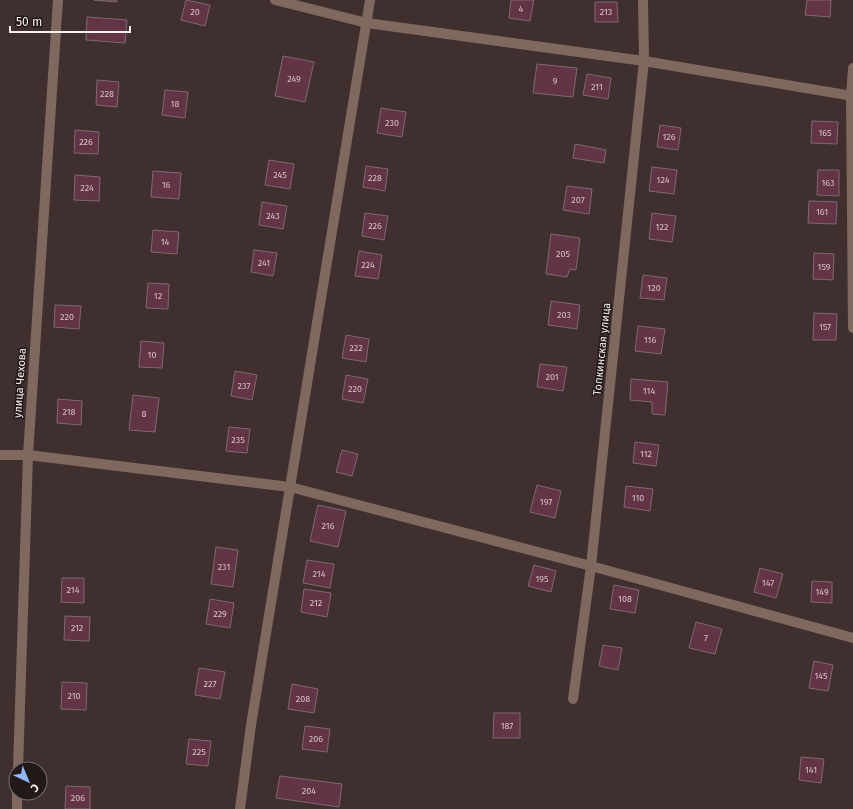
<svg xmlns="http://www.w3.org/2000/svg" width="853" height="809" font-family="'Fira Sans',sans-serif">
<rect width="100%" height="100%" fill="#402f2f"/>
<path fill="#633446" stroke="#7d6a70" d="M94,0h23v2z
M186,0l24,5 -5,21 -24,-6z
M511,0h23l-4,21 -21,-3z
M807,0h24l-1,17 -25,-2z
M595,2h22l1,20h-23z
M87,17l40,3 -2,23 -39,-3z
M283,56l31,6 -9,40 -30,-6z
M537,64l40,4 -4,29 -40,-4z
M587,74l24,4 -3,21 -25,-4z
M97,80l22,2 -2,25 -21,-2z
M165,90l23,2 -3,26 -23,-3z
M381,108l25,4 -4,25 -25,-4z
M812,121l26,1 -1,22 -26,-1z
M660,125l21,3 -3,22 -21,-3z
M75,130l24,2 -1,22 -24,-1z
M575,144l31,6 -2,13 -31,-5z
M269,160l25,4 -4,25 -25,-4z
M366,166l22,3 -3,22 -22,-4z
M652,167l25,3 -3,24 -25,-3z
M818,170h21v26l-22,-1z
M153,171l28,2 -2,26 -28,-2z
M75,175l25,2 -1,24 -25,-1z
M567,186l25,3 -3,25 -26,-4z
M809,201l28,1 -1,22 -28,-1z
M262,202l25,4 -4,23 -24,-4z
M365,213l23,3 -4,24 -22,-4z
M652,213l24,3 -4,26 -23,-3z
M153,230l26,2 -2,22 -26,-2z
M551,234l29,4 -4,32 -6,-1 -3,8 -21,-3z
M254,250l23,3 -4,23 -22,-4z
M359,251l23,4 -4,24 -23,-3z
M814,253l20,1 -1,26 -20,-1z
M643,275l24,3 -3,22 -24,-2z
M148,283l21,1 -1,25 -22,-1z
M551,301l29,4 -3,24 -29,-4z
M55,305l26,1 -2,23 -25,-2z
M814,313l23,1 -1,26h-23z
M638,326l27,3 -4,25 -26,-3z
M346,335l23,4 -3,23 -24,-4z
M141,341l23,2 -2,25 -23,-1z
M540,364l27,3 -4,24 -26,-4z
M235,371l22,4 -5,25 -21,-4z
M346,375l22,4 -5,24 -21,-4z
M631,379l37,3 -3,33 -13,-1v-12l-22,-2z
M133,395l26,3 -4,34 -26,-2z
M58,399l24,2 -1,24 -24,-2z
M229,427l21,2 -3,24 -21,-2z
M635,442l24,3 -3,21 -23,-3z
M342,450l16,4 -6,22 -16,-4z
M537,485l24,6 -6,27 -25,-6z
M626,486l27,3 -3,22 -26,-4z
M318,505l28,6 -8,36 -28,-6z
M216,547l22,3 -5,37 -22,-3z
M307,560l27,4 -4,24 -27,-5z
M534,565l22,6 -5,21 -23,-6z
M760,568l23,6 -7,24 -22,-6z
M62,578h22v25l-23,-1z
M812,581l20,1v21l-21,-1z
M614,585l25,5 -4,23 -25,-4z
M304,589l27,4 -4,24 -26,-5z
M210,599l24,4 -4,25 -24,-4z
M65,616l25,1 -1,24 -25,-1z
M696,622l26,7 -7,25 -26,-6z
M603,645l19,3 -4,22 -19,-4z
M814,661l19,4 -5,26 -19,-3z
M199,668l26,4 -5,27 -25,-4z
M62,682l25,1 -1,27 -25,-1z
M292,684l26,5 -4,24 -26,-4z
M494,713h26v25h-27z
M305,726l25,3 -3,23 -25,-3z
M189,739l22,2 -3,25 -22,-2z
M801,757l23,2 -3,24 -22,-3z
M280,776l62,8 -3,23 -63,-9z
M66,786l24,1v22h-25z"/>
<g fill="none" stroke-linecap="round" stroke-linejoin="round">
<path stroke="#7f695f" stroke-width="10" d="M275,0l92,23 277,38 209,35
M853,68l-2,28 2,232
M0,455h28l262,32 301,79 262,72
M573,699l18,-133 53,-505 -1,-61
M18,769l10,-314 30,-455
M17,809v-16
M240,809l11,-84 119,-725"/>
</g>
<g text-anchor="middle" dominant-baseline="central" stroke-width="3" stroke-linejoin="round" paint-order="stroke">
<g font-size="9" fill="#d4c0c5">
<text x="521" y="9">4</text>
<text x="195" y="12">20</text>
<text x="606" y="12">213</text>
<text x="294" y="79">249</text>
<text x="555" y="81">9</text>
<text x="597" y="87">211</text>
<text x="107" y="94">228</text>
<text x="175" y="104">18</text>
<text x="392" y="123">230</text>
<text x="825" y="133">165</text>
<text x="669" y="137">126</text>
<text x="86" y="142">226</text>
<text x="280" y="175">245</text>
<text x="375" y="178">228</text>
<text x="663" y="180">124</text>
<text x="828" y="183">163</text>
<text x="166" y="185">16</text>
<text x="87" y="188">224</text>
<text x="578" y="200">207</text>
<text x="822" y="212">161</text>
<text x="273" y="216">243</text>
<text x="375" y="226">226</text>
<text x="662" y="227">122</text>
<text x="165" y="242">14</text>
<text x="563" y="254">205</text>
<text x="264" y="263">241</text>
<text x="368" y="265">224</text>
<text x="824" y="267">159</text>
<text x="654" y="288">120</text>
<text x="158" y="296">12</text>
<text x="564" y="315">203</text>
<text x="67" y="317">220</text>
<text x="825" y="327">157</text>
<text x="650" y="340">116</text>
<text x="356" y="348">222</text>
<text x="152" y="355">10</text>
<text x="552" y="377">201</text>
<text x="244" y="386">237</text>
<text x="355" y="389">220</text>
<text x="649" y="391">114</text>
<text x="69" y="412">218</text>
<text x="144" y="414">8</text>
<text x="238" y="440">235</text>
<text x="646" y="454">112</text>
<text x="638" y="498">110</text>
<text x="546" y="502">197</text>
<text x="328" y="526">216</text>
<text x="224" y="567">231</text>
<text x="319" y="574">214</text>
<text x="542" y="579">195</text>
<text x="768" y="583">147</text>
<text x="73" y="590">214</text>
<text x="822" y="592">149</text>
<text x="625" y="599">108</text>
<text x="316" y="603">212</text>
<text x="220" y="614">229</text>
<text x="77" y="628">212</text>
<text x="706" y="638">7</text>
<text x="821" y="676">145</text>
<text x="210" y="684">227</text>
<text x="74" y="696">210</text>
<text x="303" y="699">208</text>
<text x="507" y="726">187</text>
<text x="316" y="739">206</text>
<text x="199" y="752">225</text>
<text x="811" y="770">141</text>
<text x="309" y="791">204</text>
<text x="78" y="798">206</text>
</g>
<g font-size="11" fill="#faefef" stroke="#211a19">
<text transform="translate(602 349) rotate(-84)">Топкинская улица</text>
<text transform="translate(20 383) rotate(-86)">улица Чехова</text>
</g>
</g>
<g transform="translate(28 781) rotate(136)"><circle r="19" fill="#211a19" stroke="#786f6f"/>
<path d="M0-3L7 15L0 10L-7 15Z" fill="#90b8fd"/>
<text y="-6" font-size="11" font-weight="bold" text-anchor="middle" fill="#faefef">С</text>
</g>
<path d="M10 26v6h120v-6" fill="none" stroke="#faefef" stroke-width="2"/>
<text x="16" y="26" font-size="12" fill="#faefef" stroke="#211a19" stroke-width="3" paint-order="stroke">50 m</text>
</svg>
